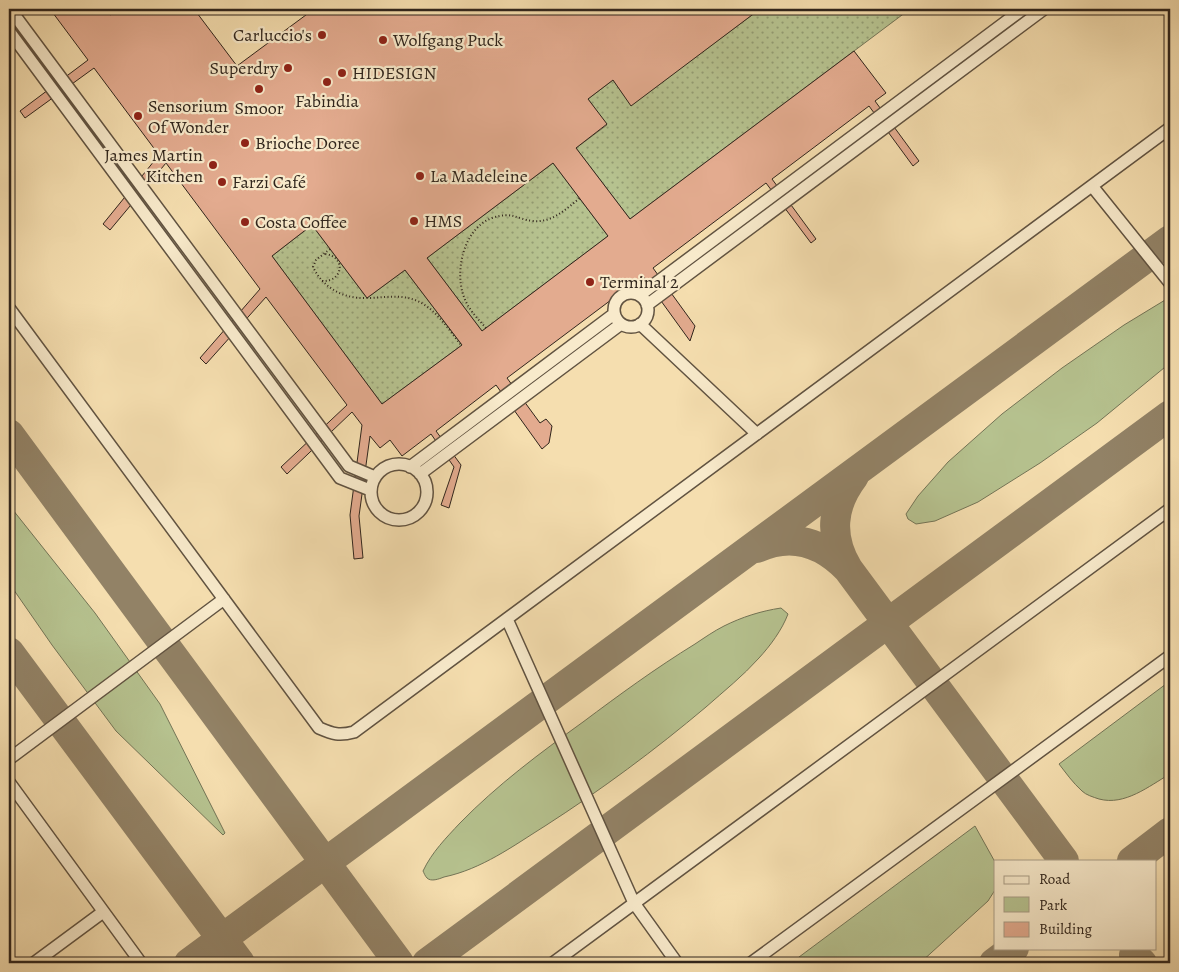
<svg xmlns="http://www.w3.org/2000/svg" width="1179" height="972" font-family="Alegreya,serif">
<defs>
<pattern id="garden-dots" width="8" height="8" patternUnits="userSpaceOnUse" patternTransform="scale(1.25)"><rect width="8" height="8" fill="#b6c28f"/><path d="M2 2h.1M6 6h.1" fill="none" stroke="#949d74" stroke-width="1.8" stroke-linecap="round"/></pattern>
</defs>
<rect width="100%" height="100%" fill="#f5deaf"/>
<filter id="stains"><feTurbulence type="fractalNoise" baseFrequency=".004" numOctaves="4"/><feColorMatrix values="0 0 0 0 .2 0 0 0 0 .09 0 0 0 0 .02 0 0 0 .5 -.17"/></filter>
<radialGradient id="worn" r=".72"><stop offset=".6" stop-color="#630" stop-opacity="0"/><stop offset="1" stop-color="#630" stop-opacity=".3"/></radialGradient>
<path fill="#b6c28f" stroke="#737456" d="M1170,297v66l-73,60 -57,40 -62,39 -43,19 -19,3 -8,-5 -2,-5 12,-18 30,-34 54,-48 60,-46 62,-43z
M9,505l86,108 65,91 65,129 -2,2 -107,-104 -64,-86 -43,-62z
M781,608l7,6c-6,16 -18,32 -29,44 -16,18 -35,33 -53,49 -51,43 -105,83 -161,119 -32,20 -63,43 -101,51 -5,2 -13,5 -17,1 -2,-2 -3,-5 -4,-7 9,-19 23,-33 37,-48 37,-38 80,-70 123,-101 36,-27 73,-54 112,-78 9,-6 19,-13 29,-18 18,-9 37,-15 57,-18z
M1170,681v93c-21,12 -45,32 -71,25 -6,-2 -13,-4 -17,-8 -9,-8 -16,-18 -23,-27z
M975,826l20,36v28l-7,11 -68,62h-129z"/>
<path fill="url(#garden-dots)" stroke="#737456" d="M760,9h150l-280,210 -54,-71 31,-23 -19,-26 25,-19 18,25z
M553,163l55,73 -126,95 -55,-73z
M312,225l55,73 38,-28 57,75 -80,59 -110,-148z"/>
<g fill="none" stroke-linecap="round" stroke-linejoin="round">
<path stroke="#928266" stroke-width="30" d="M9,434l390,529
M757,548c34,-16 66,-5 91,21 -19,-32 -17,-63 6,-93
M848,569l216,292
M9,652l231,311
M1132,861l38,-29
M189,963l981,-723
M427,963l743,-548
M994,963l20,-15
M1139,963l-5,-8 8,8"/>
</g>
<path fill="#e3ab8f" stroke="#30251c" fill-rule="evenodd" d="M50,9h55l5,6 9,-6h75l43,57 77,-57h446l-129,97 -18,-26 -25,19 19,25 -31,24 54,71 224,-168 32,42 -11,8 44,60 -6,5 -44,-60 -97,73 44,60 -5,4 -45,-60 -113,85 42,58 -5,15 -47,-65 -136,102 33,45 6,-4 6,7 -3,17 -7,6 -46,-64 -60,46 25,34 -12,43 -8,-3 13,-38 -23,-33 -29,22 -12,-16 -10,8 -10,-12 -11,80 4,42 -9,1 -4,-44 12,-90 -10,-13 -65,62 -6,-7 66,-62 -81,-108 -60,67 -6,-6 60,-69 -94,-126 -56,67 -7,-6 56,-69 -65,-87 -69,50 -5,-7 68,-51zM553,163l55,73 -126,95 -55,-73zM312,225l55,73 38,-28 57,75 -80,59 -110,-148z"/>
<g fill="none" stroke-linecap="round" stroke-linejoin="round">
<defs>
<path id="minor" d="M10,9l339,457 26,11
M9,31l331,447 30,12
M1092,186l78,97
M614 310a17 17 0 1 1 34 0a17 17 0 1 1-34 0Z
M640,295l383,-286
M647,305l397,-296
M9,308l310,420c14,6 20,8 35,4l816,-604
M640,324l117,110
M371 492a28 28 0 1 1 56 0a28 28 0 1 1-56 0Z
M410,467l204,-153
M420,474l201,-150
M507,619l127,284 43,60
M9,759l215,-160
M9,782l132,181
M34,963l69,-51
M553,963l617,-454
M751,963l419,-307"/>
</defs>
<use href="#minor" stroke="#615341" stroke-width="14"/>
<path stroke="#30251c" stroke-width="2" stroke-dasharray="1 2.5" stroke-linecap="butt" d="M330,249l-14,11 -3,7c10,21 31,32 53,31 17,0 33,-4 49,2 21,8 33,29 46,45
M322,281c22,1 24,-25 3,-27
M486,328c-8,-9 -18,-19 -22,-31 -10,-26 0,-69 28,-79 21,-7 23,1 41,3 19,2 33,-12 47,-23"/>
<use href="#minor" stroke="#f8eacb" stroke-width="11"/>
</g>
<g fill="#8f2418" stroke="#f8eacb" stroke-width="2">
<circle cx="322" cy="35" r="5"/>
<circle cx="383" cy="40" r="5"/>
<circle cx="288" cy="68" r="5"/>
<circle cx="342" cy="73" r="5"/>
<circle cx="327" cy="82" r="5"/>
<circle cx="259" cy="89" r="5"/>
<circle cx="138" cy="116" r="5"/>
<circle cx="245" cy="143" r="5"/>
<circle cx="213" cy="165" r="5"/>
<circle cx="420" cy="176" r="5"/>
<circle cx="222" cy="182" r="5"/>
<circle cx="414" cy="221" r="5"/>
<circle cx="245" cy="222" r="5"/>
<circle cx="590" cy="282" r="5"/>
</g>
<g text-anchor="middle" dominant-baseline="central" stroke-width="4.5" stroke-linejoin="round" paint-order="stroke">
<g font-size="18" fill="#30251c" stroke="#f8eacb" text-anchor="start">
<text x="312" y="35" text-anchor="end">Carluccio's</text>
<text x="393" y="40">Wolfgang Puck</text>
<text x="278" y="68" text-anchor="end">Superdry</text>
<text x="352" y="73">HIDESIGN</text>
<text x="327" y="101" text-anchor="middle">Fabindia</text>
<text x="148" y="106">Sensorium<tspan x="148" dy="21">Of Wonder</tspan></text>
<text x="259" y="108" text-anchor="middle">Smoor</text>
<text x="255" y="143">Brioche Doree</text>
<text x="203" y="155" text-anchor="end">James Martin<tspan x="203" dy="21">Kitchen</tspan></text>
<text x="430" y="176">La Madeleine</text>
<text x="232" y="182">Farzi Café</text>
<text x="424" y="221">HMS</text>
<text x="255" y="222">Costa Coffee</text>
<text x="600" y="282">Terminal 2</text>
</g>
</g>
<rect width="1179" height="972" fill="none" stroke="#f5deaf" stroke-width="30"/>
<rect x="10" y="10" width="1159" height="952" fill="none" stroke="#30251c" stroke-width="2.5"/>
<rect x="15" y="15" width="1149" height="942" fill="none" stroke="#30251c"/>
<rect x="994" y="860" width="162" height="90" fill="#f8eacb" stroke="#a89b85"/>
<rect x="1004" y="876" width="25" height="8" fill="#f8eacb" stroke="#a89b85"/>
<text x="1039" y="884" font-size="15" fill="#30251c">Road</text>
<rect x="1004" y="897" width="25" height="15" fill="#b6c28f" stroke="#a89b85"/>
<text x="1039" y="910" font-size="15" fill="#30251c">Park</text>
<rect x="1004" y="922" width="25" height="15" fill="#e3ab8f" stroke="#a89b85"/>
<text x="1039" y="934" font-size="15" fill="#30251c">Building</text>
<rect width="100%" height="100%" filter="url(#stains)"/>
<rect width="100%" height="100%" fill="url(#worn)"/>
</svg>
